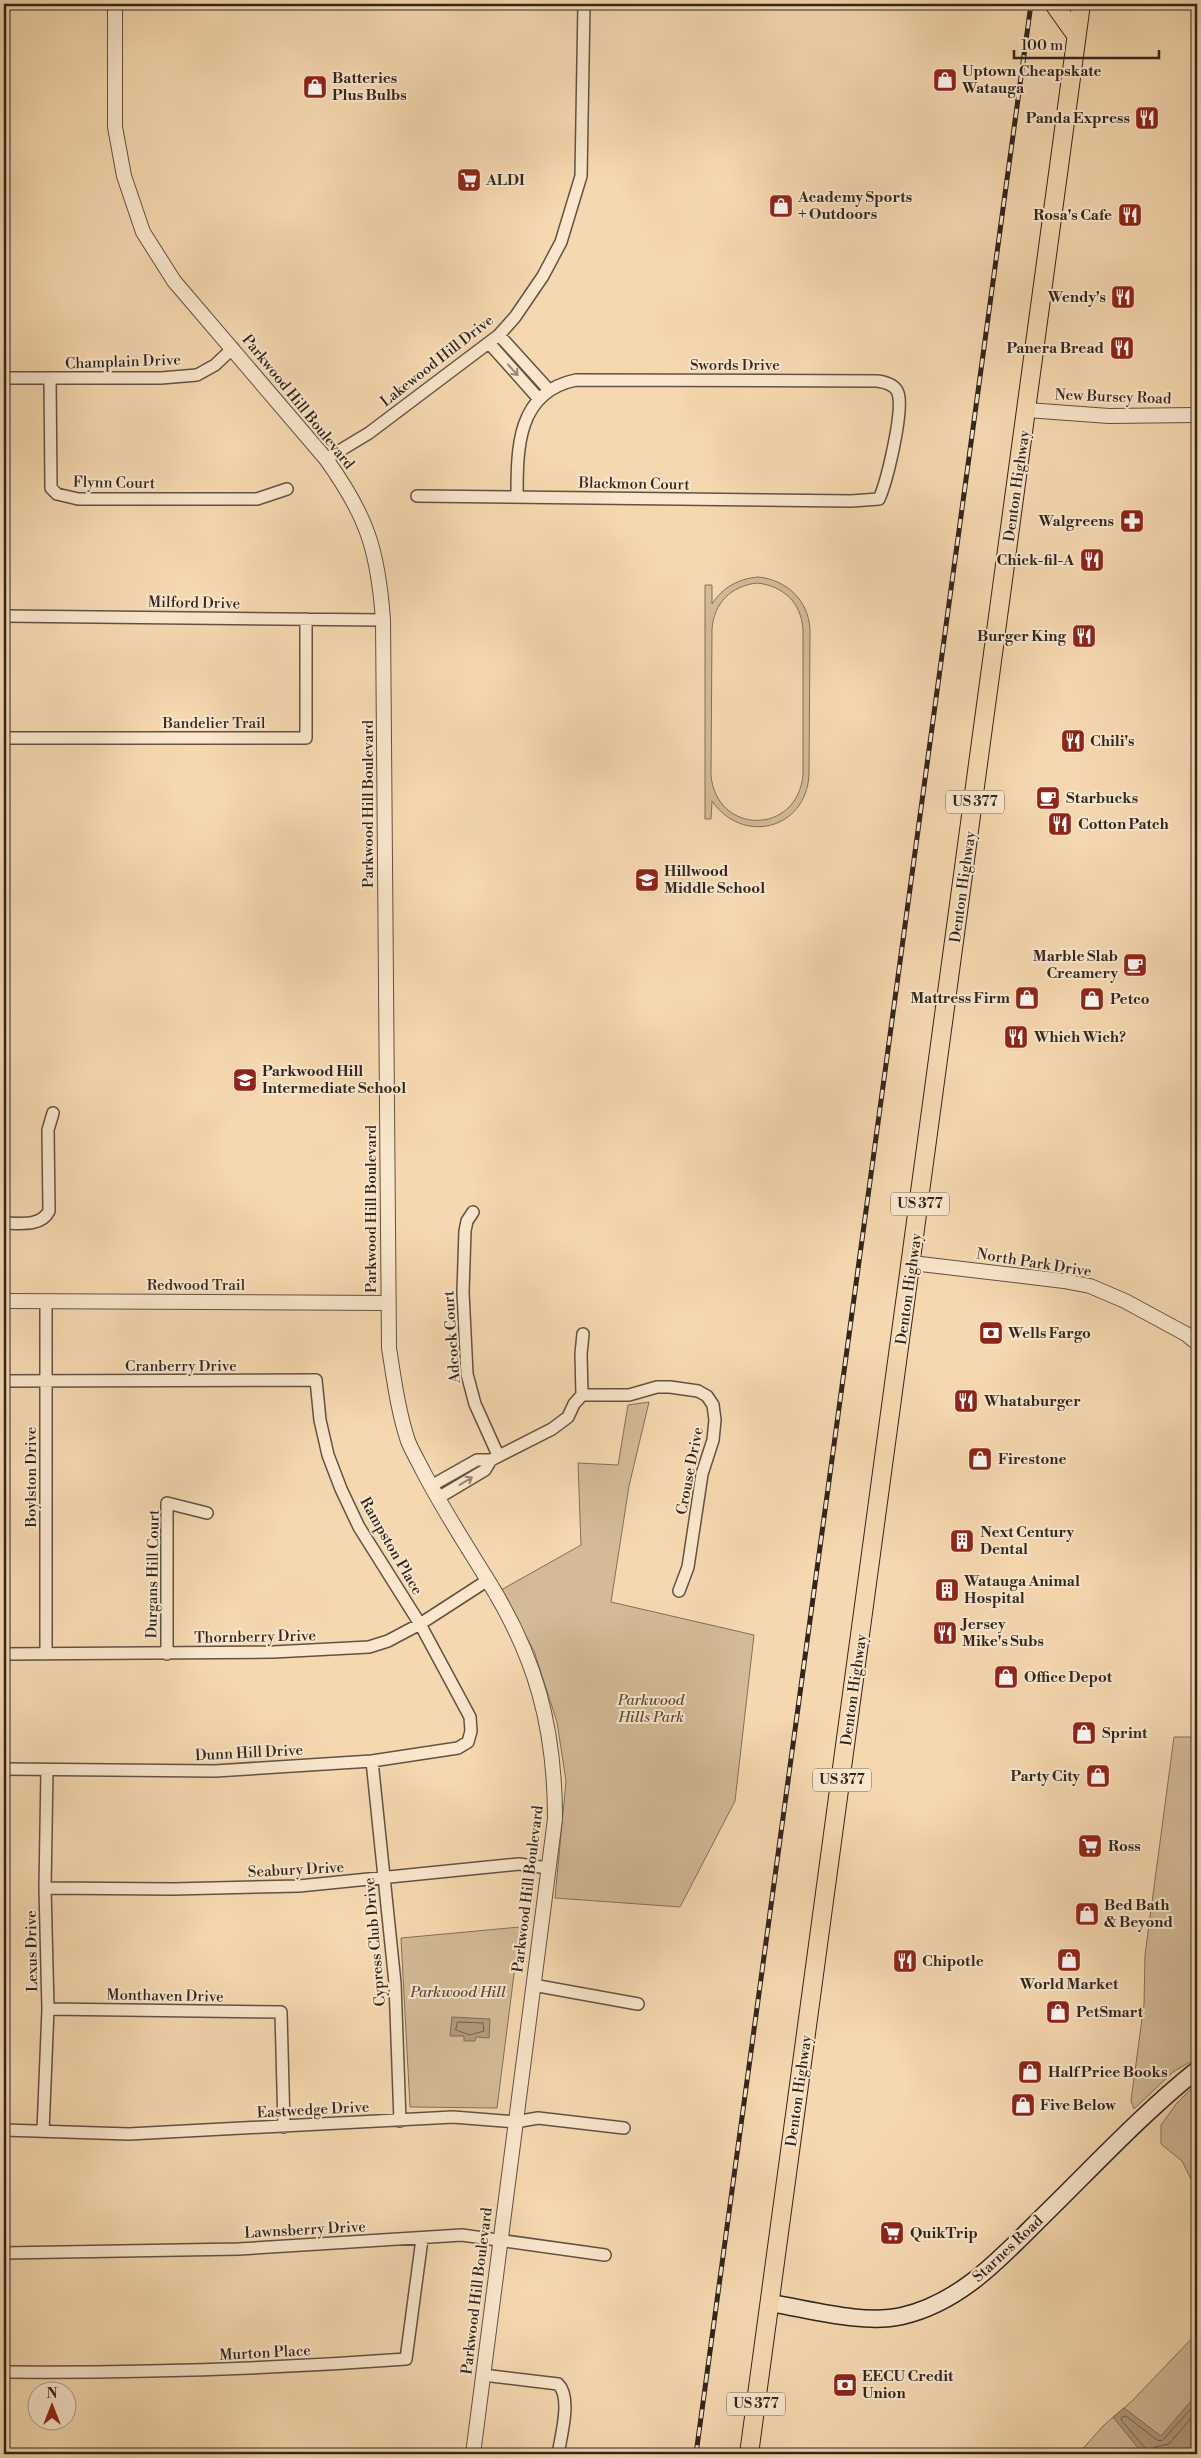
<svg xmlns="http://www.w3.org/2000/svg" width="1201" height="2458" font-family="'Libre Bodoni',serif">
<rect width="100%" height="100%" fill="#f6d8b0"/>
<filter id="stains"><feTurbulence type="fractalNoise" baseFrequency=".004" numOctaves="4"/><feColorMatrix values="0 0 0 0 .2 0 0 0 0 .09 0 0 0 0 .02 0 0 0 .5 -.17"/></filter>
<radialGradient id="worn" r=".72"><stop offset=".6" stop-color="#630" stop-opacity="0"/><stop offset="1" stop-color="#630" stop-opacity=".3"/></radialGradient>
<path fill="#d4ba97" stroke="#82705a" fill-rule="evenodd" d="M758,577c29,3 50,23 52,52l-1,146c-3,55 -67,70 -97,26l-1,18h-6v-234h7v19c11,-17 26,-25 46,-27zM757,583c27,3 44,20 46,46v146c-6,61 -87,60 -92,0l1,-146c2,-26 19,-43 45,-46z
M649,1402l-20,84 -18,116 143,33 -19,166 -55,106 -125,-9 11,-117 -9,-59 -23,-71 -33,-61 80,-45 -3,-82 40,2 10,-60z
M1174,1737h23v321l-24,14 -39,37 -3,-8 13,-97 1,-49z
M520,1927l-23,181 -87,-1 -9,-169z
M1197,2083v108l-15,-30 -21,-17v-19l16,-22z
M1197,2333v121h-119l26,-29 28,-24z"/>
<path fill="#b39b7e" stroke="#7f6c58" d="M452,2017l38,2 -1,19 -13,-1 -1,4h-11v-5h-14z
M1197,2394v55l-3,5h-51l-30,-37 11,-9 37,28z"/>
<g fill="none" stroke-linecap="round" stroke-linejoin="round">
<path stroke="#72604e" stroke-width="1" d="M458,2022l25,1 1,8 -14,4 -14,-5z
M1147,2454l-1,-5 -25,-29 1,-3 4,-1 31,24 5,1 35,-39
M1154,2454v-7l15,-3 28,-33"/>
<defs>
<path id="minor" d="M499,335l49,54
M489,343l49,55
M4,378h157l36,-3 18,-10 18,-17
M50,379l1,109 6,6 21,5h179l30,-10
M326,459l43,-26 130,-98 16,-18 28,-41 18,-34 20,-66 3,-172
M417,496l434,5 28,-2c8,-18 25,-88 19,-106 -3,-9 -13,-11 -21,-12l-301,-1c-59,12 -59,68 -59,117
M4,616l379,4
M4,738h302v-119
M473,1212l-6,9 -2,10 -2,61 4,82 8,30 23,51
M4,1223c15,0 37,4 45,-12l-1,-81 5,-17
M46,1301v353
M4,1381l312,-1 4,40 8,35 13,34 18,38 61,97 50,93 1,14 -3,11 -10,6 -86,13 -157,10 -211,-2
M582,1395h47l28,-8h13l28,4 9,5 6,9 2,15 -2,20 -11,34 -14,93 -9,24
M431,1486l46,-26h14l61,-31 16,-12 6,-13 8,-9 -1,-41 2,-20
M438,1498l47,-28 6,-10
M4,1654l269,-2 96,-5 19,-6 32,-17 68,-44
M167,1654v-151l40,10
M372,1761l23,222 5,138
M45,1888l128,1 126,-3 220,-22 29,4
M533,1985l105,19
M48,2009l233,3 3,115
M4,2130l125,4 324,-17 62,5 23,-4 86,10
M43,2131l5,-122 -3,-121 2,-118
M4,2253l235,-4 223,-14 143,20
M4,2372c136,1 267,-3 402,-13l16,-120
M483,2375l75,9c14,13 3,52 0,70"/>
<path id="tertiary" d="M115,4v123l9,49 19,56 31,49 152,178c41,57 52,91 57,161l6,728c5,31 9,63 19,93 4,10 10,20 15,30 19,37 42,72 64,108 49,78 68,148 68,240l-82,635
M1027,410l82,6 88,-1
M912,1263l152,18 26,5 35,15 61,33 11,9
M4,1301l384,2"/>
<path id="secondary" d="M770,2303c39,6 93,22 132,13 61,-14 101,-61 143,-102 50,-49 98,-101 152,-144"/>
<path id="primary" d="M1054,4l22,31
M749,2454l332,-2450"/>
</defs>
<use href="#minor" stroke="#625242" stroke-width="14"/>
<use href="#tertiary" stroke="#625242" stroke-width="16"/>
<use href="#secondary" stroke="#30261e" stroke-width="19"/>
<use href="#primary" stroke="#30261e" stroke-width="20"/>
<use href="#minor" stroke="#f9e6cc" stroke-width="11"/>
<use href="#tertiary" stroke="#f9e6cc" stroke-width="14"/>
<use href="#secondary" stroke="#f9e6cc" stroke-width="16"/>
<use href="#primary" stroke="#f6d8b0" stroke-width="18"/>
<defs>
<path id="rail" d="M696,2454l335,-2450"/>
</defs>
<use href="#rail" stroke="#30261e" stroke-width="5"/>
<use href="#rail" stroke="#f9e6cc" stroke-width="3" stroke-dasharray="9" stroke-linecap="butt"/>
</g>
<defs><path id="oneway-shaft" d="M-6 0H5M1.5-3L5.5 0L1.5 3" fill="none" stroke-width="1.6" stroke-linecap="round" stroke-linejoin="round" transform="scale(1.25)"/></defs>
<g stroke="#948675">
<use href="#oneway-shaft" transform="translate(513 370) rotate(48)"/>
<use href="#oneway-shaft" transform="translate(466 1481) rotate(-31)"/>
</g>
<defs>
<symbol id="shop-square" viewBox="-11 -11 22 22"><rect x="-9" y="-9" width="18" height="18" rx="4" fill="#8f2418" stroke="#f9e6cc"/><path d="M-5-2.5h2.3a2.7 3.5 0 0 1 5.4 0H5L5.5 6h-11ZM-1.5-2.5h3a1.5 2.3 0 0 0-3 0Z" fill="#fff"/></symbol>
<symbol id="restaurant-square" viewBox="-11 -11 22 22"><rect x="-9" y="-9" width="18" height="18" rx="4" fill="#8f2418" stroke="#f9e6cc"/><path d="M-5-6h1v4h1v-4h1v4h1v-4h1v5L-1.5 .5V6h-2V.5L-5-1ZM5-6V6H3V1.5H1.5Q1.5-4 5-6Z" fill="#fff"/></symbol>
<symbol id="supermarket-square" viewBox="-11 -11 22 22"><rect x="-9" y="-9" width="18" height="18" rx="4" fill="#8f2418" stroke="#f9e6cc"/><path d="M-6-5.5h2.5l.6 2H6L4.5 2H-2.5L-4.4-4H-6ZM-1.5 3.2a1.3 1.3 0 1 0 .1 0ZM3 3.2a1.3 1.3 0 1 0 .1 0Z" fill="#fff"/></symbol>
<symbol id="pharmacy-square" viewBox="-11 -11 22 22"><rect x="-9" y="-9" width="18" height="18" rx="4" fill="#8f2418" stroke="#f9e6cc"/><path d="M-2-6h4v4h4v4h-4v4h-4v-4h-4v-4h4Z" fill="#fff"/></symbol>
<symbol id="cafe-square" viewBox="-11 -11 22 22"><rect x="-9" y="-9" width="18" height="18" rx="4" fill="#8f2418" stroke="#f9e6cc"/><path d="M-5.5-4.5H6V0H3Q3 3.5 0 3.5H-2.5Q-5.5 3.5-5.5 0ZM3-3.2v2h1.7v-2ZM-6 4.5H4V6H-6Z" fill="#fff"/></symbol>
<symbol id="school-square" viewBox="-11 -11 22 22"><rect x="-9" y="-9" width="18" height="18" rx="4" fill="#8f2418" stroke="#f9e6cc"/><path d="M0-5L7-2L0 1L-7-2ZM-4 1L0 2.5L4 1V4Q0 6-4 4Z" fill="#fff"/></symbol>
<symbol id="bank-square" viewBox="-11 -11 22 22"><rect x="-9" y="-9" width="18" height="18" rx="4" fill="#8f2418" stroke="#f9e6cc"/><path d="M-6-4H6V4H-6ZM0-2.3a2.3 2.3 0 1 0 0 4.6a2.3 2.3 0 1 0 0-4.6Z" fill="#fff"/></symbol>
<symbol id="building-square" viewBox="-11 -11 22 22"><rect x="-9" y="-9" width="18" height="18" rx="4" fill="#8f2418" stroke="#f9e6cc"/><path d="M-4-6H4V6H1V3H-1V6H-4ZM-2.5-4.3h1.7v1.8h-1.7ZM.8-4.3h1.7v1.8H.8ZM-2.5-1h1.7V.8h-1.7ZM.8-1h1.7V.8H.8Z" fill="#fff"/></symbol>
</defs>
<g fill-rule="evenodd">
<use href="#shop-square" x="931" y="66" width="28" height="28"/>
<use href="#shop-square" x="301" y="73" width="28" height="28"/>
<use href="#restaurant-square" x="1133" y="104" width="28" height="28"/>
<use href="#supermarket-square" x="455" y="166" width="28" height="28"/>
<use href="#shop-square" x="767" y="192" width="28" height="28"/>
<use href="#restaurant-square" x="1116" y="201" width="28" height="28"/>
<use href="#restaurant-square" x="1109" y="283" width="28" height="28"/>
<use href="#restaurant-square" x="1108" y="334" width="28" height="28"/>
<use href="#pharmacy-square" x="1118" y="507" width="28" height="28"/>
<use href="#restaurant-square" x="1078" y="546" width="28" height="28"/>
<use href="#restaurant-square" x="1070" y="622" width="28" height="28"/>
<use href="#restaurant-square" x="1059" y="727" width="28" height="28"/>
<use href="#cafe-square" x="1034" y="784" width="28" height="28"/>
<use href="#restaurant-square" x="1046" y="810" width="28" height="28"/>
<use href="#school-square" x="633" y="866" width="28" height="28"/>
<use href="#cafe-square" x="1121" y="951" width="28" height="28"/>
<use href="#shop-square" x="1013" y="984" width="28" height="28"/>
<use href="#shop-square" x="1078" y="985" width="28" height="28"/>
<use href="#restaurant-square" x="1002" y="1023" width="28" height="28"/>
<use href="#school-square" x="231" y="1066" width="28" height="28"/>
<use href="#bank-square" x="977" y="1319" width="28" height="28"/>
<use href="#restaurant-square" x="952" y="1387" width="28" height="28"/>
<use href="#shop-square" x="966" y="1445" width="28" height="28"/>
<use href="#building-square" x="948" y="1527" width="28" height="28"/>
<use href="#building-square" x="933" y="1576" width="28" height="28"/>
<use href="#restaurant-square" x="931" y="1619" width="28" height="28"/>
<use href="#shop-square" x="992" y="1663" width="28" height="28"/>
<use href="#shop-square" x="1070" y="1719" width="28" height="28"/>
<use href="#shop-square" x="1084" y="1762" width="28" height="28"/>
<use href="#supermarket-square" x="1076" y="1832" width="28" height="28"/>
<use href="#shop-square" x="1073" y="1900" width="28" height="28"/>
<use href="#shop-square" x="1055" y="1946" width="28" height="28"/>
<use href="#restaurant-square" x="891" y="1947" width="28" height="28"/>
<use href="#shop-square" x="1044" y="1998" width="28" height="28"/>
<use href="#shop-square" x="1016" y="2058" width="28" height="28"/>
<use href="#shop-square" x="1009" y="2091" width="28" height="28"/>
<use href="#supermarket-square" x="878" y="2219" width="28" height="28"/>
<use href="#bank-square" x="831" y="2371" width="28" height="28"/>
</g>
<g text-anchor="middle" dominant-baseline="central" stroke-width="4" stroke-linejoin="round" paint-order="stroke">
<g fill="#f9e6cc" stroke="#6c6052" stroke-width="1">
<rect x="946" y="790.5" width="58" height="23" rx="4"/>
<rect x="891" y="1192.5" width="58" height="23" rx="4"/>
<rect x="813" y="1768.5" width="58" height="23" rx="4"/>
<rect x="727" y="2392.5" width="58" height="23" rx="4"/>
</g>
<g font-size="14" font-weight="bold" fill="#30261e">
<text x="975" y="802">US 377</text>
<text x="920" y="1204">US 377</text>
<text x="842" y="1780">US 377</text>
<text x="756" y="2404">US 377</text>
</g>
<g font-size="15" font-weight="bold" fill="#30261e" stroke="#f9e6cc" text-anchor="start">
<text x="962" y="71">Uptown Cheapskate<tspan x="962" dy="17">Watauga</tspan></text>
<text x="332" y="78">Batteries<tspan x="332" dy="17">Plus Bulbs</tspan></text>
<text x="1130" y="118" text-anchor="end">Panda Express</text>
<text x="486" y="180">ALDI</text>
<text x="798" y="197">Academy Sports<tspan x="798" dy="17">+ Outdoors</tspan></text>
<text x="1112" y="215" text-anchor="end">Rosa's Cafe</text>
<text x="1106" y="297" text-anchor="end">Wendy's</text>
<text x="1104" y="348" text-anchor="end">Panera Bread</text>
<text x="1114" y="521" text-anchor="end">Walgreens</text>
<text x="1074" y="560" text-anchor="end">Chick-fil-A</text>
<text x="1066" y="636" text-anchor="end">Burger King</text>
<text x="1090" y="741">Chili's</text>
<text x="1066" y="798">Starbucks</text>
<text x="1078" y="824">Cotton Patch</text>
<text x="664" y="871">Hillwood<tspan x="664" dy="17">Middle School</tspan></text>
<text x="1118" y="956" text-anchor="end">Marble Slab<tspan x="1118" dy="17">Creamery</tspan></text>
<text x="1010" y="998" text-anchor="end">Mattress Firm</text>
<text x="1110" y="999">Petco</text>
<text x="1034" y="1037">Which Wich?</text>
<text x="262" y="1071">Parkwood Hill<tspan x="262" dy="17">Intermediate School</tspan></text>
<text x="1008" y="1333">Wells Fargo</text>
<text x="984" y="1401">Whataburger</text>
<text x="998" y="1459">Firestone</text>
<text x="980" y="1532">Next Century<tspan x="980" dy="17">Dental</tspan></text>
<text x="964" y="1581">Watauga Animal<tspan x="964" dy="17">Hospital</tspan></text>
<text x="962" y="1624">Jersey<tspan x="962" dy="17">Mike's Subs</tspan></text>
<text x="1024" y="1677">Office Depot</text>
<text x="1102" y="1733">Sprint</text>
<text x="1080" y="1776" text-anchor="end">Party City</text>
<text x="1108" y="1846">Ross</text>
<text x="1104" y="1905">Bed Bath<tspan x="1104" dy="17">&amp; Beyond</tspan></text>
<text x="922" y="1961">Chipotle</text>
<text x="1069" y="1984" text-anchor="middle">World Market</text>
<text x="1076" y="2012">PetSmart</text>
<text x="1048" y="2072">Half Price Books</text>
<text x="1040" y="2105">Five Below</text>
<text x="910" y="2233">QuikTrip</text>
<text x="862" y="2376">EECU Credit<tspan x="862" dy="17">Union</tspan></text>
</g>
<g font-size="15" fill="#30261e" stroke="#f9e6cc">
<text transform="translate(437 361) rotate(-38)">Lakewood Hill Drive</text>
<text transform="translate(123 362) rotate(-2)">Champlain Drive</text>
<text x="735" y="365">Swords Drive</text>
<text transform="translate(1113 397) rotate(2)">New Bursey Road</text>
<text transform="translate(298 402) rotate(51)">Parkwood Hill Boulevard</text>
<text transform="translate(114 483) rotate(1)">Flynn Court</text>
<text transform="translate(634 484) rotate(1)">Blackmon Court</text>
<text transform="translate(1017 486) rotate(-82)">Denton Highway</text>
<text transform="translate(194 603) rotate(1)">Milford Drive</text>
<text x="214" y="723">Bandelier Trail</text>
<text transform="translate(368 804) rotate(-90)">Parkwood Hill Boulevard</text>
<text transform="translate(963 887) rotate(-82)">Denton Highway</text>
<text transform="translate(371 1209) rotate(-90)">Parkwood Hill Boulevard</text>
<text transform="translate(1034 1263) rotate(9)">North Park Drive</text>
<text x="196" y="1285">Redwood Trail</text>
<text transform="translate(909 1289) rotate(-82)">Denton Highway</text>
<text transform="translate(452 1337) rotate(-94)">Adcock Court</text>
<text x="181" y="1366">Cranberry Drive</text>
<text transform="translate(690 1471) rotate(-79)">Crouse Drive</text>
<text transform="translate(31 1477) rotate(-90)">Boylston Drive</text>
<text transform="translate(391 1546) rotate(60)">Rampston Place</text>
<text transform="translate(153 1574) rotate(-89)">Durgans Hill Court</text>
<text transform="translate(255 1637) rotate(-1)">Thornberry Drive</text>
<text transform="translate(854 1690) rotate(-82)">Denton Highway</text>
<text transform="translate(249 1753) rotate(-3)">Dunn Hill Drive</text>
<text transform="translate(296 1870) rotate(-3)">Seabury Drive</text>
<text transform="translate(528 1889) rotate(-83)">Parkwood Hill Boulevard</text>
<text transform="translate(375 1942) rotate(-95)">Cypress Club Drive</text>
<text transform="translate(32 1951) rotate(-91)">Lexus Drive</text>
<text transform="translate(165 1996) rotate(1)">Monthaven Drive</text>
<text transform="translate(799 2091) rotate(-82)">Denton Highway</text>
<text transform="translate(313 2110) rotate(-3)">Eastwedge Drive</text>
<text transform="translate(305 2230) rotate(-3)">Lawnsberry Drive</text>
<text transform="translate(1008 2249) rotate(-43)">Starnes Road</text>
<text transform="translate(477 2291) rotate(-83)">Parkwood Hill Boulevard</text>
<text transform="translate(265 2353) rotate(-3)">Murton Place</text>
</g>
<g font-size="15" font-style="italic" fill="#594b3c" stroke="#f9e6cc">
<text x="651" y="1700">Parkwood<tspan x="651" dy="17">Hills Park</tspan></text>
<text x="458" y="1992">Parkwood Hill</text>
</g>
</g>
<rect width="1201" height="2458" fill="none" stroke="#f6d8b0" stroke-width="20"/>
<rect x="5" y="5" width="1191" height="2448" fill="none" stroke="#30261e" stroke-width="2.5"/>
<rect x="10" y="10" width="1181" height="2438" fill="none" stroke="#30261e"/>
<g transform="translate(52 2406)"><circle r="24" fill="#f9e6cc" stroke="#a99986"/>
<path d="M0-4L9 19L0 12L-9 19Z" fill="#8f2418"/>
<text y="-8" font-size="14" font-weight="bold" text-anchor="middle" fill="#30261e">N</text>
</g>
<path d="M1014 50v8h145v-8" fill="none" stroke="#30261e" stroke-width="2.5"/>
<text x="1021" y="50" font-size="15" fill="#30261e" stroke="#f9e6cc" stroke-width="4" paint-order="stroke">100 m</text>
<rect width="100%" height="100%" filter="url(#stains)"/>
<rect width="100%" height="100%" fill="url(#worn)"/>
</svg>
